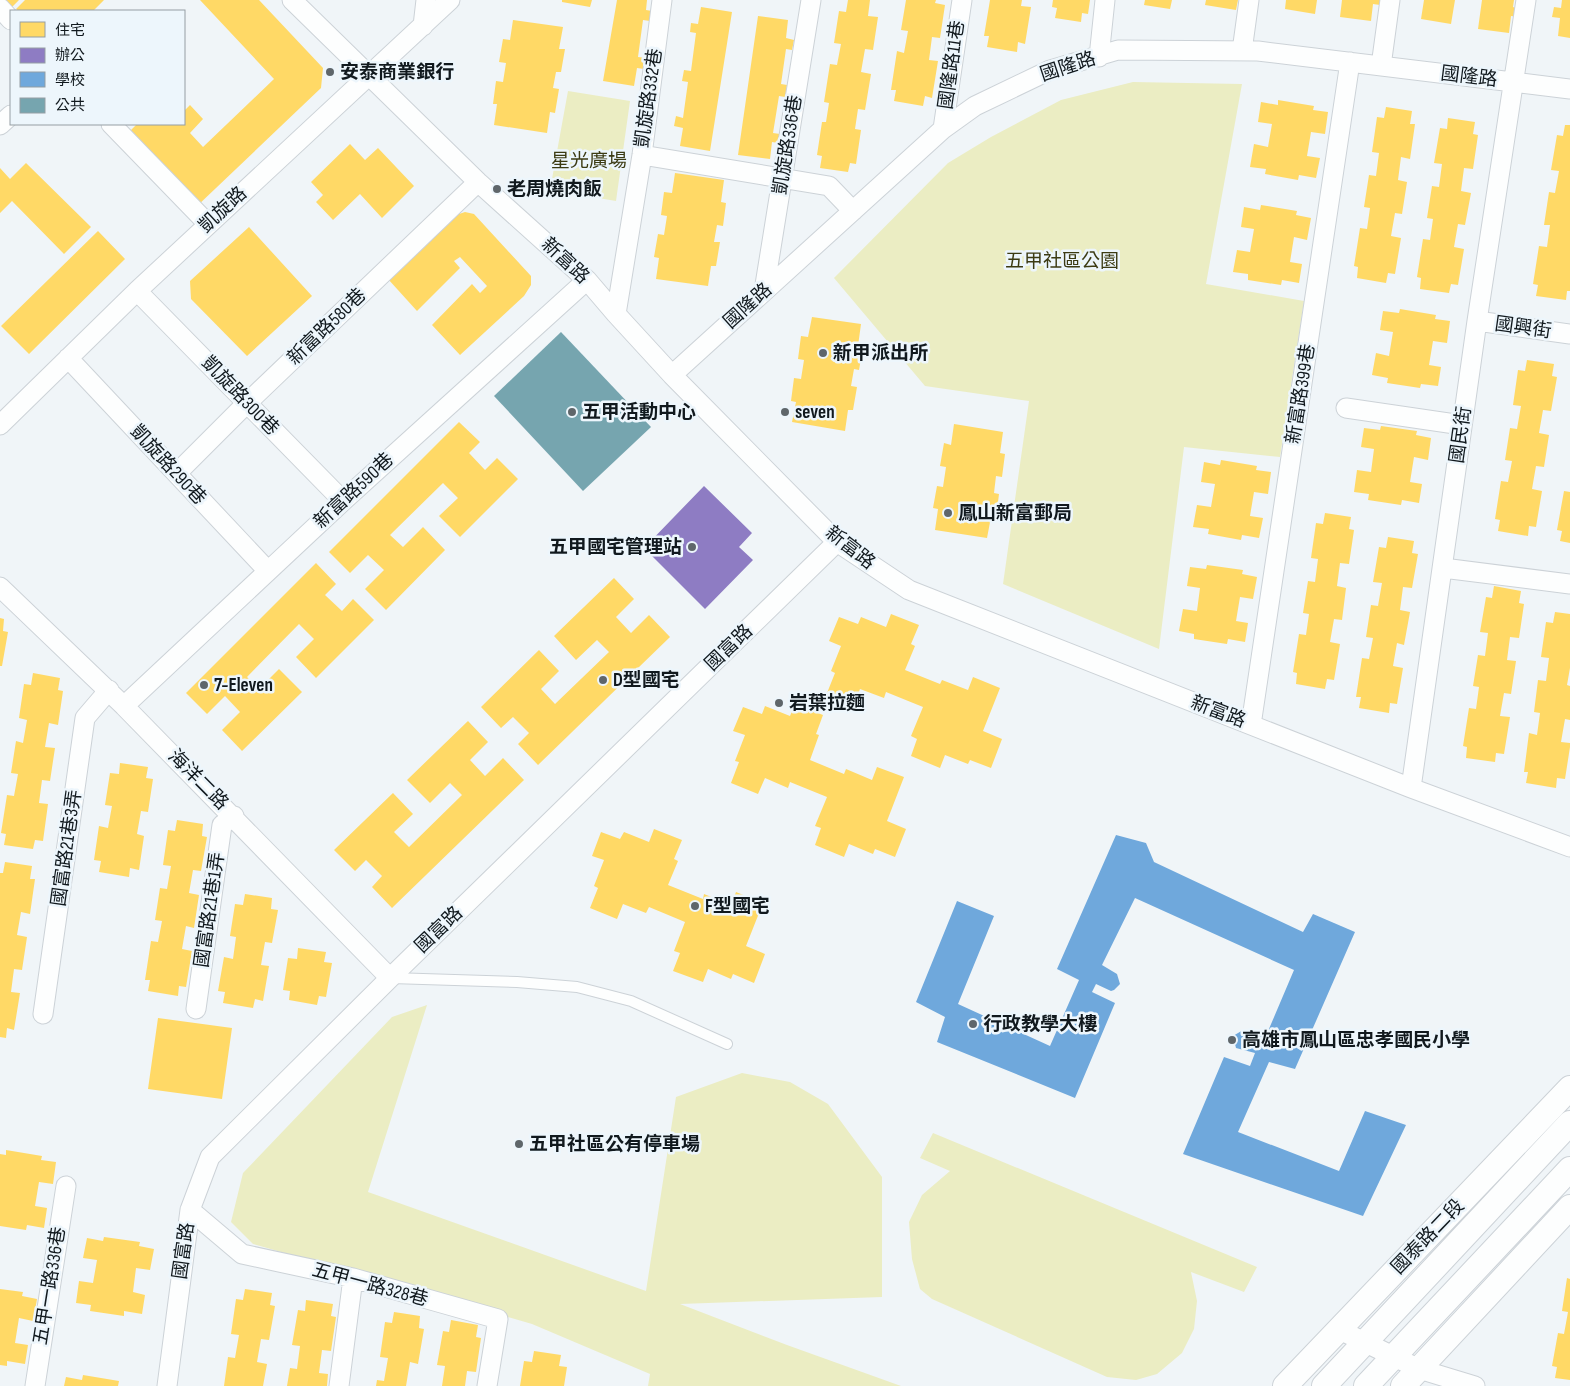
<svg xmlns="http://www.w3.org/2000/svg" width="1570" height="1386" font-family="'Sofia Sans Condensed','Noto Sans TC',sans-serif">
<rect width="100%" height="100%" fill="#f0f5f8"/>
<path fill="#ebedc3" d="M1133,82l109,2 -36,200 98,17 -24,156 -96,-10 -25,202 -156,-65 26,-183 -104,-15 -91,-108 114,-115 43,-26 70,-37z
M568,91l62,10 -14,100 -66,-11z
M427,1005l-59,187 278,99 30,-194 66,-24 48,9 38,22 54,73v120l-202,7 107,41 114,41h-253l2,-12 -118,-50 -279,-80 -22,-22 12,-49 149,-156z
M933,1133l324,134 -13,25 -53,-20 6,29 -3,28 -12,24 -25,21 -21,6 -29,-3 -175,-78 -12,-10 -8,-30 -3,-37 13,-27 28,-24 -30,-13z"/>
<path fill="#ffd966" d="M5,0h14l-7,7z
M25,0h79l-11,11h-74l-3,-2z
M200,0h59l64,68 -2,20 -125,119 -69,-73 10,-10h47v-13l6,-6 13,14 -13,14 13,14 71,-68z
M562,0h30l-2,7 -28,-5z
M617,0h30l-1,10 6,1 -2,10 -7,-1 -5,37 8,1 -2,11 -7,-1 -3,18 -31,-5z
M848,0h22l-2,16 10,1 -5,33 -8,-1 -4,23 10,2 -6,36 -7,-1 -3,20 6,1 -5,34 -6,-1 -2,9 -28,-4 2,-12 -5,-1 5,-33h4l3,-19 -5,-1 6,-38 7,1 4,-21 -7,-1 5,-32 7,1z
M906,0h30l-1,3 10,2 -5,33 -8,-1 -3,23 9,1 -6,37 -7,-2 -2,10 -29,-5 2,-11h-5l6,-39 7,2 4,-22 -7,-1z
M990,0h32l-1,6 10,1 -6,37 -7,-2 -1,10 -30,-5 2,-11h-5z
M1053,0h37l-2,14 -6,-1 -1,9 -26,-4 2,-10 -5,-1z
M1145,0h27l-2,9 -26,-4z
M1206,0h32l-2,10 -31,-5z
M1286,0h31l-2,14 -30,-5z
M1342,0h38v5l-7,-1 -2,17 -31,-4z
M1424,0h31l-4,24 -30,-5z
M1482,0h32l-1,7 6,2 -1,8 -7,-1 -2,17 -31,-4z
M1562,0h8v38l-12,-2 2,-18 -8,-1 2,-10 7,1z
M701,7l31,5 -22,139 -30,-5 3,-18 -9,-2 2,-10 7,2 5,-36 -6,-1 2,-11 7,1 5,-38 -6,-1 1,-9 7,1z
M758,16l30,4 -2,18 8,2 -2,10 -6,-1 -5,35 6,1 -2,12 -6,-1 -6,37 7,1 -2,9 -6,-1 -2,17 -32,-4z
M513,20l50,7 -4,22h6l-4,23h-5l-3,16 6,1 -4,24 -5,-1 -3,21 -53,-8 3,-21h-4l3,-23 7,1 3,-19 -7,-1 4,-23 7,1z
M1278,100l36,6 -1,4 15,2 -3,22 -14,-2 -4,24 13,2 -4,20 -17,-3 -1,5 -33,-6 1,-5 -16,-2 4,-23 14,3 4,-23 -14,-2 3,-20 17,3z
M1386,107l26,4 -2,13h5l-5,35 -9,-2 -3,23 9,2 -5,32 -7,-1 -4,23 10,2 -6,36 -7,-1 -2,10 -29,-5 1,-11 -4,-1 6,-38 7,1 3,-21 -6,-1 5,-32 7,1 3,-23 -7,-1 5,-35 7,1z
M1448,118l27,4 -2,12 5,1 -5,34 -9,-1 -3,23 10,2 -6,32 -7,-1 -4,23 10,2 -6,36 -7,-1 -2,9 -29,-4 1,-11 -4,-1 6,-38 7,1 3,-21 -6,-1 5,-32 7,1 3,-23 -8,-1 6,-35 7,1z
M1565,125h5v166h-3l-1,9 -30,-4 2,-11 -5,-1 6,-38 8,1 3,-22h-6l5,-33 6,1 4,-22 -8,-1 6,-35 6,1z
M350,144l15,16 13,-12 36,38 -32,32 -22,-24 -27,26 -17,-18 7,-7 -12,-13z
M26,163l65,64 -27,27 -52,-53 -12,12v-45l10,11z
M675,173l49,7 -3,22 5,1 -3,23 -6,-1 -3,17h6l-4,24h-5l-3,20 -52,-7 3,-21 -5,-1 4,-23 6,1 3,-19 -6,-1 3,-23 8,1z
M1261,205l36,6 -1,4 15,3 -4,22 -13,-3 -4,25 12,2 -3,19 -17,-3 -1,5 -33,-5v-6l-15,-2 4,-22 13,2 4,-23 -13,-2 3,-20 16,3z
M465,212l9,2 57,62v9l-7,11 -64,59 -28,-30 40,-41 8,9 7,-7 -27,-29 -6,4 6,7 -43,43 -29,-32 68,-64z
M249,227l63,69 -65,60 -56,-57 -1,-18z
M98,231l27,28 -96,95 -28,-28z
M1400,309l36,6 -1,4 15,2 -3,22 -14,-2 -4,24 12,2 -3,19 -17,-2 -1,4 -33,-5 1,-5 -16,-3 4,-22 13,3 4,-24 -13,-2 3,-19 16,2z
M812,317l49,7 -3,22 5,1 -4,23 -5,-1 -3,17 6,1 -4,23h-5l-3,21 -53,-9 4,-20 -5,-1 3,-23 7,1 3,-19 -6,-1 3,-23 7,1z
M1527,360l27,4 -2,12 5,1 -6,34 -8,-1 -4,23 10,2 -5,32 -8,-1 -4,23 10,2 -6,36 -7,-1 -1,10 -30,-5 2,-11 -5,-1 6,-38 7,1 4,-21 -7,-1 5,-32 7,1 4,-23 -8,-1 5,-35 7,1z
M459,422l21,20 -11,11 16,17 12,-12 21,21 -58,58 -21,-21 19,-18 -15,-15 -53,52 13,12 20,-20 22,23 -59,60 -21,-21 19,-19 -16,-15 -18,18 -21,-21z
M954,424l49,8 -3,21 5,1 -3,23 -6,-1 -2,17 5,1 -3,24 -5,-1 -4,21 -52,-8 3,-21 -5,-1 4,-22 6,1 3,-20 -6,-1 4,-23 7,2z
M1381,426l36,5 -1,4 15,3 -3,22 -14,-3 -4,25 12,2 -3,19 -17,-3 -1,5 -33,-5 1,-6 -15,-2 3,-22 14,2 3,-23 -13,-2 3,-19 16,2z
M1221,460l36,6 -1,4 15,2 -3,22 -14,-2 -4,24 13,2 -4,20 -17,-3 -1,5 -33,-6 1,-5 -16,-2 4,-22 14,2 4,-23 -14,-2 3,-20 16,3z
M1564,491l6,1v51l-10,-2 2,-10 -5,-1z
M1325,513l26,4 -2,12 5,1 -5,34 -9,-1 -3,23 9,2 -4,32 -8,-1 -4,23 10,2 -6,36 -7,-1 -2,10 -29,-5 1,-11 -4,-1 6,-38 7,1 3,-21 -6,-1 5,-32 7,1 3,-23 -7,-1 5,-35 7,1z
M1388,537l26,4 -2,12 6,1 -6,34 -9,-1 -3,23 10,2 -6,33 -7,-2 -4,23 10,2 -6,36 -7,-1 -1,10 -30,-5 2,-11h-5l6,-39 7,1 4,-21 -7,-1 5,-32 7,1 4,-23 -9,-1 6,-35 7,1z
M316,563l20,21 -11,11 17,16 11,-12 21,21 -58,58 -20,-21 18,-18 -15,-15 -52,53 12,12 20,-20 23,23 -60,59 -20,-21 18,-18 -15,-16 -18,18 -21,-21z
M1207,565l36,5 -1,4 15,3 -4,22 -13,-2 -4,24 12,2 -3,19 -17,-3 -1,5 -33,-5v-5l-15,-3 4,-22 14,2 3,-23 -13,-2 3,-19 16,2z
M614,578l20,21 -18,18 15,16 18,-18 21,22 -132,128 -20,-21 11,-11 -16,-16 -12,11 -20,-21 58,-57 20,21 -18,18 14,15 54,-52 -12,-12 -21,20 -22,-24z
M1494,586l27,5 -2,12 5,1 -5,34 -9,-1 -3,23 9,1 -5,33 -7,-1 -4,23 10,1 -6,37 -8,-1 -1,9 -29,-4 1,-11 -4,-1 6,-38 7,1 3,-22 -6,-1 5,-31 7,1 3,-23 -8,-1 6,-35 6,1z
M1555,612l15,2v54l-3,17 3,1v34l-5,-1 -4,23 9,1v4l-5,32 -8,-1 -1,10 -30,-5 2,-11h-4l5,-39 8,2 3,-22 -6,-1 4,-32 8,1 3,-23 -8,-1 5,-35 7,1z
M891,614l28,11 -8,19 4,2 -10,24 35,14 2,-4 26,10 5,-13 27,11 -17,43 19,8 -11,29 -21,-8 -2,4 -23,-9 -5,13 -29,-12 6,-17 -6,-3 12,-29 -37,-15 -2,6 -24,-9 -6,15 -27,-11 8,-20 -4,-2 10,-25 -12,-5 10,-24 19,7 3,-7 25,10z
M0,618l4,1 -1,12 5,1 -6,34h-2z
M33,673l27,5 -2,12 5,1 -5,34 -9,-2 -4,24 10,1 -5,33 -8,-1 -3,23 9,1 -5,37 -8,-1 -2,9 -29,-4 2,-11 -5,-1 6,-38 7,1 4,-22 -7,-1 5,-32 7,2 4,-23 -8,-2 5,-34 7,1z
M795,704l28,11 -7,19 3,1 -9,25 34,14 2,-5 26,11 5,-13 27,10 -17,44 19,8 -11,28 -20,-8 -2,5 -24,-10 -5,13 -29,-12 6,-17 -6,-2 12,-29 -37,-15 -2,6 -23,-10 -7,16 -27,-11 8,-21 -4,-1 10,-26 -12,-4 10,-24 19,7 3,-8 25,10z
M468,721l20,21 -18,18 15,16 18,-18 21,22 -132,128 -20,-21 10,-11 -16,-16 -11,11 -21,-21 59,-57 20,21 -19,18 15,15 53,-52 -12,-12 -20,20 -23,-23z
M120,763l28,4 -2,11 7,1 -5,33 -7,-1 -4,23 7,2 -5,34 -9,-2 -1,9 -30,-5 2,-11 -7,-1 5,-34 9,2 4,-22 -7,-1 5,-32 9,1z
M177,820l26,4 -1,12 5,1 -6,34 -8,-1 -4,23 10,2 -5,33 -8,-2 -4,23 10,2 -6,36 -7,-1 -1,10 -30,-5 2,-11h-5l6,-39 7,1 4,-21 -7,-1 5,-32 7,1 4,-23 -8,-1 5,-35 7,1z
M654,829l28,11 -8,19 4,2 -10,24 35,14 1,-5 27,11 5,-13 27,11 -17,43 19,8 -11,29 -21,-9 -2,5 -23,-10 -5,13 -30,-11 7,-18 -6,-2 11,-29 -36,-15 -3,6 -23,-9 -6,15 -27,-11 8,-20 -4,-2 10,-26 -12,-4 9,-24 19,7 4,-7 25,10z
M5,862l27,4 -2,13h5l-5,35 -9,-2 -4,23 10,2 -5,33 -8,-1 -3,23 9,1 -6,37 -7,-2 -1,10 -6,-1v-164h3z
M245,894l27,4 -1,11 7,1 -6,33 -7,-1 -4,23 8,1 -6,35 -8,-2 -2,9 -30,-5 2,-11 -7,-1 6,-34 9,2 3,-22 -6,-1 5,-32 8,1z
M298,948l28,4 -2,10 8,1 -6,34 -7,-1 -2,9 -28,-5 1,-9 -7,-1 5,-32 9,1z
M158,1018l74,10 -10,71 -74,-10z
M6,1150l36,6 -1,4 15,2 -3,22 -14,-2 -4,24 12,2 -3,20 -17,-3 -1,5 -26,-4v-72l6,1z
M104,1237l36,5 -1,4 15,3 -4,21 -14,-2 -3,24 12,3 -3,19 -18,-3v5l-34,-5 1,-6 -15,-2 3,-22 14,2 4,-23 -14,-2 4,-20 16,3z
M1567,1278l3,1v101l-15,-2 2,-11 -5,-1 6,-33 6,1 4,-22 -6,-1z
M0,1289l23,3 -1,4 15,3 -4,22 -14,-3 -4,25 13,2 -3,19 -18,-3v5l-7,-1z
M245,1289l27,4 -2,12 5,1 -6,34 -8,-1 -4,23 10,2 -4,22h-39l4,-29 7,1 4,-23 -8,-1 5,-35 7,1z
M306,1300l27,4 -2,12 5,1 -5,34 -9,-1 -3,23 9,1 -1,12h-40l3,-18 7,1 3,-23 -8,-1 6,-35 7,1z
M394,1312l26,4 -1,12 5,1 -6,35 -8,-2 -4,24h-30l1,-6 7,1 4,-23 -8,-1 5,-35 7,1z
M451,1320l27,5 -2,12 5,1 -5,34 -9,-1 -2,15h-23l3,-20 -8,-1 6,-34 6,1z
M534,1351l27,4 -2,11 8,1 -3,19h-44l4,-25 8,1z
M83,1375l36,6 -1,5h-54l2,-9 16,3z"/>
<path fill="#8e7cc3" d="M704,486l48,47 -13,14 14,13 -48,49 -61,-61z"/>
<path fill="#6fa8dc" d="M1116,835l30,8 8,19 149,70 10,-18 42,18 -60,137 -26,-7 -31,70 101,39 26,-60 41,14 -43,91 -180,-62 41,-97 26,9 5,-13 -19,-5 -3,-12 10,-6 23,6 28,-66 -159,-72 -33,67 15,9 3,10 -6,6 -3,1 -15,-7 -4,8 23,11 -40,95 -138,-56 8,-25 -29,-15 41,-101 37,15 -36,88 92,42 29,-66 -22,-11z"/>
<path fill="#76a5af" d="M561,332l90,95 -68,64 -89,-95z"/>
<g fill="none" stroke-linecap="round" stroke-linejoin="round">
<defs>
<path id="service" d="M391,978l126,4 60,5 54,14 96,43"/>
<path id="minor" d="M292,0l186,182 109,98 29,34 56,61 165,167 72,48 502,198 159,59
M0,8l11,12
M423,26l3,-26
M1242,51l7,-51
M1099,57l6,-57
M1381,66l9,-66
M111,124l97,100
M0,125l11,-10
M943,129l19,-129
M642,155l187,31 24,25
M137,291l206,210
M764,291l47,-291
M616,314l26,-159 20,-155
M1477,321l93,13
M68,358l200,213
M672,375l271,-246 32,-23 75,-36 68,-20 140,1 312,38
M1346,408l116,17
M0,425l137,-134 313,-291
M177,473l70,-70 231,-221
M1443,568l127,16
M0,587l124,119 266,272
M124,706l219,-205 244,-221
M1251,725l99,-663
M1411,788l66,-467 49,-321
M196,1009l26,-184 12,-9
M43,1014l42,-296 24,-28
M190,1210l52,44 111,24 145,41 -11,67
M1340,1330l79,39 56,17
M35,1386l31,-200
M167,1386l23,-176 20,-53 180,-179 447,-436
M339,1386l14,-108"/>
<path id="tertiary" d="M1285,1386l285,-298
M1324,1386l246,-263
M1366,1386l204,-217
M1403,1386l167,-179"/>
</defs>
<use href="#service" stroke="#ccd2d7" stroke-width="12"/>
<use href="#minor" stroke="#ccd2d7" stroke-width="21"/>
<use href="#tertiary" stroke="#ccd2d7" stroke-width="26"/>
<use href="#service" stroke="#fdfefe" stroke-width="10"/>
<use href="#minor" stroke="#fdfefe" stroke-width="19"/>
<use href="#tertiary" stroke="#fdfefe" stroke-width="24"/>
</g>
<g fill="#5f666a" stroke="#edf6fc" stroke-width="2">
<circle cx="330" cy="72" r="5"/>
<circle cx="497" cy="189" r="5"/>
<circle cx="823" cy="353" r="5"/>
<circle cx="572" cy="412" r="5"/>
<circle cx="785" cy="412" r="5"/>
<circle cx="948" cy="513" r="5"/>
<circle cx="692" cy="547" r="5"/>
<circle cx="603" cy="680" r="5"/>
<circle cx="204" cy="685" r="5"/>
<circle cx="779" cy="703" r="5"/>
<circle cx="695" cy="906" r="5"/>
<circle cx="973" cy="1024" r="5"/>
<circle cx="1232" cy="1040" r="5"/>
<circle cx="519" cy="1144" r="5"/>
</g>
<g text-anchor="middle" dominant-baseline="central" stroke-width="5" stroke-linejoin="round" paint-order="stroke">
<g font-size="19" fill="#11191e" stroke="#edf6fc">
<text transform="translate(952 65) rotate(-82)">國隆路11巷</text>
<text transform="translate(1068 67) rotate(-18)">國隆路</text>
<text transform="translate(1469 77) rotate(7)">國隆路</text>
<text transform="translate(649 98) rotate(-82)">凱旋路332巷</text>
<text transform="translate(788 145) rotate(-81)">凱旋路336巷</text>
<text transform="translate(223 210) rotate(-43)">凱旋路</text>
<text transform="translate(565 261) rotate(43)">新富路</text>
<text transform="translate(748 306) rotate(-42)">國隆路</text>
<text transform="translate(327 327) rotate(-44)">新富路580巷</text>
<text transform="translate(1523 328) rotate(8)">國興街</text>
<text transform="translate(1301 394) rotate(-81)">新富路399巷</text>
<text transform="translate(240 396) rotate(46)">凱旋路300巷</text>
<text transform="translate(1461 435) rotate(-82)">國民街</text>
<text transform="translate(168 465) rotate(47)">凱旋路290巷</text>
<text transform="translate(354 491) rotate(-43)">新富路590巷</text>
<text transform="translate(850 548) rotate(38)">新富路</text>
<text transform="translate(729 648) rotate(-44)">國富路</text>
<text transform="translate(1218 712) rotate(21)">新富路</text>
<text transform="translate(198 780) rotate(45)">海洋二路</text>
<text transform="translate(67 848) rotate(-82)">國富路21巷3弄</text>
<text transform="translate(210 910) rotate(-82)">國富路21巷1弄</text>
<text transform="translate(439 930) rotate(-44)">國富路</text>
<text transform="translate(1428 1237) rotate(-46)">國泰路二段</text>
<text transform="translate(184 1251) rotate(-82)">國富路</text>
<text transform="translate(370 1285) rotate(15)">五甲一路328巷</text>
<text transform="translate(50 1286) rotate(-81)">五甲一路336巷</text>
</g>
<g font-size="19" font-weight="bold" fill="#11191e" stroke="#edf6fc" text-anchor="start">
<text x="340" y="72">安泰商業銀行</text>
<text x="507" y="189">老周燒肉飯</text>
<text x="833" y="353">新甲派出所</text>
<text x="582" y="412">五甲活動中心</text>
<text x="795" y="412">seven</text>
<text x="958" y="513">鳳山新富郵局</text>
<text x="682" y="547" text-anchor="end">五甲國宅管理站</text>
<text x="613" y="680">D型國宅</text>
<text x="214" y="685">7-Eleven</text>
<text x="789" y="703">岩葉拉麵</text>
<text x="705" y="906">F型國宅</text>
<text x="983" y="1024">行政教學大樓</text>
<text x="1242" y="1040">高雄市鳳山區忠孝國民小學</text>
<text x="529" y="1144">五甲社區公有停車場</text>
</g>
<g font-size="19" fill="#3c3b13" stroke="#edf6fc">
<text x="589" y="161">星光廣場</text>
<text x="1062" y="261">五甲社區公園</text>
</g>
</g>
<rect x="10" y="10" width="175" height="115" fill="#edf6fc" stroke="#959ea3"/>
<rect x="20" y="22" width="25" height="15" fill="#ffd966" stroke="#959ea3"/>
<text x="55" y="35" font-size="15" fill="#11191e">住宅</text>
<rect x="20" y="48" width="25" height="15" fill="#8e7cc3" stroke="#959ea3"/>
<text x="55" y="60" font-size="15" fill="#11191e">辦公</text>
<rect x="20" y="72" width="25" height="15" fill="#6fa8dc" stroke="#959ea3"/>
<text x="55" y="85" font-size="15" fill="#11191e">學校</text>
<rect x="20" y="98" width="25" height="15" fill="#76a5af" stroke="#959ea3"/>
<text x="55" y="110" font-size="15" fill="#11191e">公共</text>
</svg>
